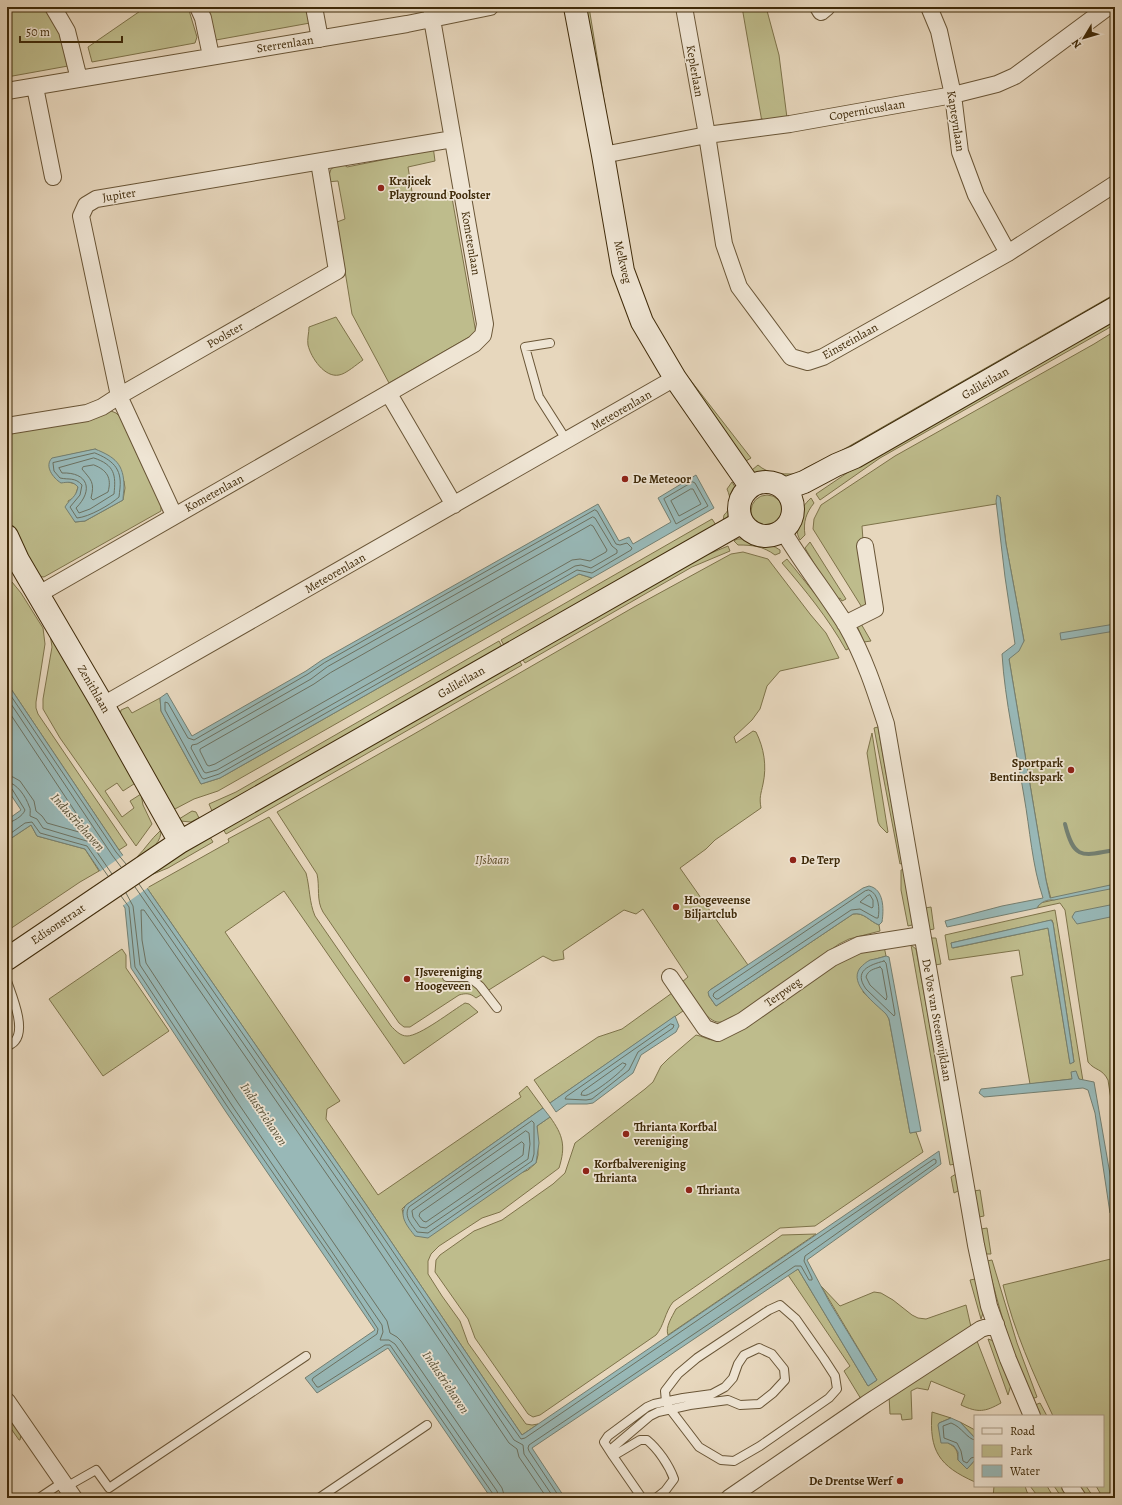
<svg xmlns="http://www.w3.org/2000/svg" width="1122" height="1505" font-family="Alegreya,serif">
<rect width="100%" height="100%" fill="#e7d7bd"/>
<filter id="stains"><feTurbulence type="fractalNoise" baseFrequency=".005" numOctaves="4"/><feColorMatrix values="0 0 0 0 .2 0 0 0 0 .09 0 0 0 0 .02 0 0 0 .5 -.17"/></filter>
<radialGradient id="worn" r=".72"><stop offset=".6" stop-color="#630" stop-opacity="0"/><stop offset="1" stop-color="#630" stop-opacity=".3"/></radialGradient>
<path fill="#bebc8c" stroke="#7e734a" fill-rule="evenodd" d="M7,7h41l12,22 8,37 -61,11z
M146,7h42l9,30 -2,6 -103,19 -4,-15z
M205,7h92l1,1 9,-1 3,16 -94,17z
M584,7h5l21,130z
M742,7h24l13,48 8,63 -25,4z
M433,146l2,15 -27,6 5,31 38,-6 25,141 -87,50 -37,-69 -15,-92 8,-3 -7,-38 -11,1 4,-13 11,-6 5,4 80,-16z
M1115,294v6l-308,175 -3,-6 12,-6h3l27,-15z
M336,317l27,43c-6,4 -17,14 -24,15 -14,3 -28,-17 -31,-30 -1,-6 1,-12 1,-18z
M1115,318v6l-8,5 -227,129 -60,42 -4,-6 59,-40z
M1115,331v794l-7,-45c-6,-12 -13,-9 -20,-18l-23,-152 -5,-7 -23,5 3,-5 18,-4 -1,-2 -6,2 -5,-19 -37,-221 15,-18 -18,-97 -6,-47 -4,7 -134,22 1,14 -5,2 10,63 -5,4 -50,-80 1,-10 7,-14 74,-49 199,-112z
M681,368l70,90 -5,3z
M111,411l5,2 4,4 20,44 21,42v8l-117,66 -8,-1 -24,-40 -5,-14v-90zM96,449l28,32 1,7 -2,12 -38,21 -10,1 -7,-21 7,-4 3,-10 -2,-3 -8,-2 -9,-25z
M758,465c10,9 23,9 36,9l-10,8 -26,-7 -6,-5z
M732,482c1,2 4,6 5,9 1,9 -7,25 -14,30l1,-6c8,-7 7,-17 3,-26z
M751 511a16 16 0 1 1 32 0a16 16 0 1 1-32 0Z
M811,498l3,5c-8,10 -11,19 -9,32l-5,5c-8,-15 -1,-31 11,-42z
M712,519l4,6 -211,122 -4,-7z
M737,539c15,-1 31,3 43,11v3l-5,2c-12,-9 -23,-10 -37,-10l-4,-4z
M810,542l36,57 -4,2 -2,-3 -2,1 -16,-22 -17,-29z
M728,546l2,5 -38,16 -167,96 -4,-6 178,-99z
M743,552l25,7 42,55 16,19 13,25 -59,13 -13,15 -7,23 -8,11 -18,17 2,6 17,-12 3,1c8,16 11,34 7,52 -2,10 -4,13 -2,24l-46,32 -9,9 -26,19 68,97 -38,25 -1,6 7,10 137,-92c11,-2 16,7 26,11l1,6 -31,8 -10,5 -106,74c-5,2 -10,5 -16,4 -13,-3 -27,-29 -35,-40l6,-5 -45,-68 -7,5 -12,-4 -61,41 1,8 -11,2 -10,-5 -67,42c-6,-5 -10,-5 -17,-3l-49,32h-6l-5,-4 -76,-111c-7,-12 -3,-25 -6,-38l-40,-62 137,-78 220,-127 97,-53z
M787,559l41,51 22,38 -4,2c-18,-32 -40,-59 -64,-87z
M579,574l13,4 -374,213 -24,8 -21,11 -53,-95 1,-5 7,-3 4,6 28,-15 1,13 40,73 19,-6z
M7,578l5,4 9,11 22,35 2,16 -9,58v6l2,6 89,131 -8,5 -112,-167z
M860,622l11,19 -7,1 -7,-16z
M50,634l87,148 -14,9 -6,-8 -12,8 17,26 12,-9 -4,-7 11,-7 2,11 9,19 -16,22 -76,-108 -17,-29v-10l9,-52z
M499,641l4,8 -282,158 -9,4 -3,-7 27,-12z
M517,658l5,7 -296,169 -3,-5z
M878,727l24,136 -2,1 -26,-136z
M872,733l16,99 -1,1 -7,-7 -2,-4 -11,-69z
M192,811l4,1 3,6 -8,4 -11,-1 -1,-2z
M269,817l37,56c4,15 3,29 9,43l76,110c4,4 9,10 16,10 13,0 46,-26 58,-33l4,1 9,8 -74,52 -120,-173 -59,41 115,169 -13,8 -1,10 52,76 143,-98 -2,-4 8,-7 16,22 -137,97 -4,4 3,12 123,-51 8,-7 2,-8 -1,-29 13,-9c13,18 16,29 9,51l-59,44 -18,6 -43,28 -8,8 -3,7v13l14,22 18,25 8,22 58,81 6,1 6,-1 -16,11 -157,-232 -218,-315 82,-46 -1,-3z
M31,825l6,11 48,13 14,22 -19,11 -73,49v-90z
M160,831l1,2c-2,13 -13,18 -23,26l-1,-2c8,-8 14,-18 23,-26z
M210,837l3,5 -45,26 -22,9 21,-15z
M904,869l11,51 -3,5 -4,1 -7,-36v-20z
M931,907l3,22 -5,1 -4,-22z
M1055,910l28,171 -4,-2 -2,-4 -5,4 -42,5 -19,-107 12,-2 -4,-25 -70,10 -4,-25zM1052,920l1,3 21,139 -4,1 -22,-135 -95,20 -2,-5z
M932,938h4l5,26 -6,1 -5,-25z
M911,945l5,4 39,215 -5,1z
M884,946l2,10 -17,5 -6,31 24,22 2,5 21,114 6,-1 7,20 -108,74 -35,2 -107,74c-8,10 -9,24 -17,33l-116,80 -7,2 -5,-3 -53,-76 -7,-19 -33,-47 1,-12 4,-5 34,-24 28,-11 51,-36 12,-11 10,-30 70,-54 8,-7 8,-16 7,-7 28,-24c13,3 12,7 28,4l120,-81 11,-5z
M122,949l4,6v13l43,63 -66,45 -54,-77z
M672,993l11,18 -133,92 -16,-23 64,-43 24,-8z
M1107,1167l8,13v59l-7,-48z
M956,1174l4,16 -6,3 -3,-16z
M980,1190l4,26 -5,1 -5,-26z
M987,1228l4,26h-6l-4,-25z
M816,1234l-148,101c-3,-8 4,-18 8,-26l106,-74z
M1115,1258v240h-12l-7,-12h7v-70h-50c-20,-43 -39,-85 -50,-131z
M992,1260l25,83 20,54 -5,2c-20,-45 -33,-90 -45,-138z
M798,1269l70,117 9,-6 -56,-94 19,20 34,-14 7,1 12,7 19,15 6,3 8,1 40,-14 5,22 -110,72 -17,-28 6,-5 -62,-91z
M975,1279l9,31 -3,9 -11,-39z
M988,1339l6,2 17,44 -3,10z
M977,1341l24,62c-16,9 -23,10 -40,2l4,-10 -34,-14 -3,9 -11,-2 -6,3 1,28 -10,1 -1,-6h-11l-1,-18z
M1040,1403l7,13h-7l-5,-11z
M932,1412l19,6 -12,5 9,20c8,4 10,8 10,17l9,9 8,-9v22c-36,-16 -46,-31 -43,-70z
M7,1414l14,21 -1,5h-1l-12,-17z
M960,1422l15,8v8z
M994,1486h31l2,6 4,6h-38z
M1030,1486h17l7,12h-15z
M1054,1486h8l8,12h-8z
M1079,1486h7l8,12h-8z"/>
<path fill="#98b8b7" stroke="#747f71" d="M95,449c20,8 29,15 29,38 0,4 -1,8 -1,13l-38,21 -10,1 -10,-15c5,-9 11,-9 13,-20 -5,-6 -10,-5 -17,-4 -8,-5 -17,-17 -9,-25z
M696,475l18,33 -122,70 -13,-4 -359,204 -19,6 -40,-73 -1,-13 7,-5 25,43 114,-65 16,-11 276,-156 21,37 10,-4 4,7 38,-22 -13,-24z
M997,495l3,2 6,47 18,97 -5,10 -10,8 37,221 4,18 65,-14v4l-61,12c-6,-1 -14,2 -17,8l-90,19 -2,-6 57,-15 41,-8c-11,-33 -13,-68 -19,-102 -8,-48 -19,-94 -22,-142l13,-10 -10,-67 -9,-76z
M1115,624v7l-54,9 -1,-7z
M7,683l112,167 28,38 218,315 157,232 417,-284 2,13 -134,96 23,43 47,77 -9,6 -70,-117 -266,179 33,50h-74l-103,-150 -71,45 -12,-15 70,-48 -149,-218 -95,-144 -6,-60 -40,-59 -48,-13 -6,-11 -24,16v-21l14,-10 -14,-21z
M869,886c15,3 15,23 13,36l-3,3c-10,-4 -15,-13 -26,-11l-137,92 -7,-10 -1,-4 2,-2 153,-102z
M1115,904v12l-38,8 -5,-7 3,-5z
M1051,920l2,3 21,139 -4,2 -22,-136 -96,20 -1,-5z
M886,956l3,1 32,174 -11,2 -21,-114 -3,-5c-10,-10 -38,-30 -26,-46 3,-3 6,-6 10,-8 5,-1 10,-2 16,-4z
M675,1016l4,10 -3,6 -35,23 -8,18 -40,30 -6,1h-20l-11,8 -6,-9z
M1076,1071l3,8 15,3 21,121v13l-5,-3 -15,-100 -7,-23 -5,-2 -99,9 -5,-4 2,-4 91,-10 -1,-7z
M543,1108l7,9 -13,9 2,17 -3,20 -108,75 -13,-2c-7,-9 -17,-20 -9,-31z
M951,1418l9,4 15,16v22l-8,9 -9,-9v-8l-4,-6 -6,-3h-7l-3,-18 1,-2z"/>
<path fill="#e7d7bd" d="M125,854l24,33 -28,20 -23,-34z"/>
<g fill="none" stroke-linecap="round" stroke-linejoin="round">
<path stroke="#6c7160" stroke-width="1" d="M95,453c17,7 27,15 25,35 0,3 -1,6 -1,9 -9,8 -30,20 -42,21l-7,-11 10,-12 2,-10c-7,-8 -13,-5 -22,-7l-6,-7 -1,-8z
M94,458c21,7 22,17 20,36l-24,15 -11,4 -3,-5c18,-18 12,-36 -14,-35l-3,-5z
M94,465c13,5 18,13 14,27l-15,8 -2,-2c4,-16 0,-18 -9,-29l1,-2z
M693,482l2,1 13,23 -32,18 -12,-25z
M691,489h2l8,15 -22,12 -8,-15z
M595,510l2,1 19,33 4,1 7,-2 5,5 -1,2 -39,23 -15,-3 -358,204 -15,5 -2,-1 -37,-68v-8l3,1 20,35 6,2 114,-66 16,-11z
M593,517l2,1 17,28 5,4v3l-26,15 -10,-3 -6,1 -358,204 -11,3 -2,-1 -13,-24 1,-3 5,-1 114,-65 16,-12z
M591,525l2,1 14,24 -1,2 -16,9 -10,-2 -8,1 -357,204 -6,2 -2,-1 -7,-14v-2l114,-65 16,-11z
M7,690l109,162 10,12
M7,698l105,157 9,12
M7,709l81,122v2l-2,1 -39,-11 -5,-7 -6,-5 -2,-10 -14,-20 -7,-4 -6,-1
M7,782c10,1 19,15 22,24 2,3 1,6 1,10l7,3 6,9 47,14 22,32
M7,787l5,2 13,21c-2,6 -12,12 -18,13
M7,836l18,-13 7,-1 8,11 47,13 21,30
M139,884l223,322 141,208 18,25 4,-1 403,-275 6,-4 2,1v3l-131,93 -1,5 8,17v2h-3l-8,-14h-6l-266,179 -1,3 1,3 31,47
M135,887l223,322 156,231 9,5 1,9 30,44
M869,890c10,3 11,20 9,28h-2l-16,-9 -9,1 -133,89h-2l-3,-3 1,-3 151,-102z
M126,893l7,13 7,59 93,142 149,218 1,7 -3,8h9l6,4 102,147 2,7
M870,895l3,5v7l-1,1 -12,-6 7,-6z
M121,896l8,11 6,60 94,142 104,151 45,69 -1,5 -64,44 -1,2 5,7h2l66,-42h5l103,149 1,4
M884,961l2,2 9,51 -1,2 -28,-27c-13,-18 3,-24 18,-28z
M880,967l2,2 5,28 -1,3 -16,-15 -4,-8c2,-7 8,-8 14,-10z
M671,1024l3,1 -1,3 -35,24 -9,18 -37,29 -6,1 -21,-1 1,-2z
M623,1063l3,1c-1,6 -32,29 -39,31 -3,1 -3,0 -6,0l1,-3z
M532,1121l2,2v31l-2,7 -104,72 -11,-1c-5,-7 -14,-16 -8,-25z
M526,1131l3,2 1,11 -2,15 -102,69 -6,-1 -7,-10 -1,-6z
M522,1142l2,2 -1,11 -4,3 -93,64 -3,-1 -4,-5 1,-3z
M975,1440c-8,-1 -13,-13 -24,-17l-8,3 1,12 13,5 4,8 2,10 4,2 4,-5 4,-1
M505,1498l-3,-10 -101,-147 -4,-4 -7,-4 -3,-12 -149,-218 -92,-140 -4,-23 -1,-30h3l209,302 156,231 8,6 2,8 28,41"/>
<path stroke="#747f71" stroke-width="4" d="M1065,824c9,36 17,32 50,26"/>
<defs>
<path id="lane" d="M550,343l-25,4 14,50 28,44
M447,977h22l11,9 17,22
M7,981c5,15 19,47 8,60 -2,3 -6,4 -8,6
M780,1305l16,14 28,40 11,17 2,13 -8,9 -69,48 -26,15 -13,-1 -22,-13 -29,-38 -4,-7 -1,-11 13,-17 19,-16 72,-48z
M610,1450l40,-34 8,-4 32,-7 38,-5 12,5 19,-1 14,-11 12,-13 -1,-11 -12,-15 -13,-6 -15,7 -6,9 -5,14 -8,9 -13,7 -29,4 -29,6 -7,3 -39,29 -4,6 9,14
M66,1487l30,-17 13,18 197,-132
M39,1498l24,-16
M319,1498l108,-73
M642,1498l-29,-42 27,-16h7c11,9 22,25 27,39l-9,12 -9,7"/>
<path id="street" d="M53,7l14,24 12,48
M198,7l5,11 8,38
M314,7l6,32
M684,7l23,128 17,109 15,43 52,70 17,5 15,-5 185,-104 107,-69
M818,7l3,5 6,-5
M929,7l10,24 14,64 7,57 16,43 32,58
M35,87l18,90
M7,91l400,-67 83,-17
M603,155l104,-20 83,-11 163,-29 44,-11 18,-8 93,-69
M389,394l65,111
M7,426l80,-13 15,-6 17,-11 218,-125 -18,-109
M174,515l-55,-119 -38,-180 5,-11 10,-6 357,-60
M783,531c19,32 43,62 63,94 18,31 29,65 40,99l90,521 13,61 19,53 24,57
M39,594l435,-250 9,-9 2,-11 -53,-305v-12
M845,624l30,-15 -10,-63
M103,705l572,-327
M670,977l35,51 13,5 24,-12 90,-63 27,-13 63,-10
M7,1401l67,97
M1070,1486l8,12
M729,1498l137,-94 115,-75 15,-5"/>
<path id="secondary" d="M575,7l28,148 20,116 19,51 33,56 75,108
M739 509a27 27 0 1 1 54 0a27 27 0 1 1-54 0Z
M784,489l20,-7 32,-17 19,-8 260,-149
M7,536l11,24 85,145 77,137
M7,959l173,-117 562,-320"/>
</defs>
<use href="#lane" stroke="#695536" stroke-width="10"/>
<use href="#street" stroke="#695536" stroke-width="18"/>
<use href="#secondary" stroke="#3f2a09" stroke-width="24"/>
<use href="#lane" stroke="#efe5d4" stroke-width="8"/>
<use href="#street" stroke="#efe5d4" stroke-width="16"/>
<use href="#secondary" stroke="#efe5d4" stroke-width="22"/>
</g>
<g fill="#8f2418" stroke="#efe5d4" stroke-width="1.5">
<circle cx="381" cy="188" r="4"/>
<circle cx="625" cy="479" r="4"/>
<circle cx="1071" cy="770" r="4"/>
<circle cx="793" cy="860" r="4"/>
<circle cx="676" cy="907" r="4"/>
<circle cx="407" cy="979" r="4"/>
<circle cx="626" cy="1134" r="4"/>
<circle cx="586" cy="1171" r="4"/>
<circle cx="689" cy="1190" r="4"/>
<circle cx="900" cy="1481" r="4"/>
</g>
<g text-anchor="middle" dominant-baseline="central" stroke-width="3.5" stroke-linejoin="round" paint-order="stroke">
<g font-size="12" fill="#3f2a09" stroke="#efe5d4">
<text transform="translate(285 44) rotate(-9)">Sterrenlaan</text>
<text transform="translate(695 71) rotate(80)">Keplerlaan</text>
<text transform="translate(867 110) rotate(-10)">Copernicuslaan</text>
<text transform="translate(956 121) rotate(81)">Kapteynlaan</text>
<text transform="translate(119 195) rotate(-9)">Jupiter</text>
<text transform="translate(471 243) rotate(80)">Kometenlaan</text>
<text transform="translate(623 262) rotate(77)">Melkweg</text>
<text transform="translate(225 335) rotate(-30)">Poolster</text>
<text transform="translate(850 341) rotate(-29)">Einsteinlaan</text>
<text transform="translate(985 383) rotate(-30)">Galileilaan</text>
<text transform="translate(621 410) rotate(-30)">Meteorenlaan</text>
<text transform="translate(214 493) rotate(-29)">Kometenlaan</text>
<text transform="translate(335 573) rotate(-30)">Meteorenlaan</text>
<text transform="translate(461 682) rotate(-30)">Galileilaan</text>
<text transform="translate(94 689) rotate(60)">Zenithlaan</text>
<text transform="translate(58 924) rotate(-34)">Edisonstraat</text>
<text transform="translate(783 992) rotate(-35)">Terpweg</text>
<text transform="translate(937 1020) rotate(80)">De Vos van Steenwijklaan</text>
</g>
<g font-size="12" font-weight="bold" fill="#3f2a09" stroke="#efe5d4" text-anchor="start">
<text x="389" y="181">Krajicek<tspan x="389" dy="14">Playground Poolster</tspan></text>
<text x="633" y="479">De Meteoor</text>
<text x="1063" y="763" text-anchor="end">Sportpark<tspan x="1063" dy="14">Bentinckspark</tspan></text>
<text x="801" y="860">De Terp</text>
<text x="684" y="900">Hoogeveense<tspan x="684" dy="14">Biljartclub</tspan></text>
<text x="415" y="972">IJsvereniging<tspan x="415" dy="14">Hoogeveen</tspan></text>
<text x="634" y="1127">Thrianta Korfbal<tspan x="634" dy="14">vereniging</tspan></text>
<text x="594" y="1164">Korfbalvereniging<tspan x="594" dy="14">Thrianta</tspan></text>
<text x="697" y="1190">Thrianta</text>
<text x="892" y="1481" text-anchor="end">De Drentse Werf</text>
</g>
<g font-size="12" font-style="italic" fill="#584723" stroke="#efe5d4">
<text x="492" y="860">IJsbaan</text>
</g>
<g font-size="13" font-style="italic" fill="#554e34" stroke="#efe5d4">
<text transform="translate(78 822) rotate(48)">Industriehaven</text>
<text transform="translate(264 1114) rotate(56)">Industriehaven</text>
<text transform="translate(446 1382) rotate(56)">Industriehaven</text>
</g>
</g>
<rect width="1122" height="1505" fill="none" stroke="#e7d7bd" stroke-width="24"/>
<rect x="8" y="8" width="1106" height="1489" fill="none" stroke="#3f2a09" stroke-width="2"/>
<rect x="12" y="12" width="1098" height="1481" fill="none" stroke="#3f2a09"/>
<rect x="974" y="1415" width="130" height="72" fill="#efe5d4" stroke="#a99a83"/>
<rect x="982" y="1428" width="20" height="6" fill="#efe5d4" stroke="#a99a83"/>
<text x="1010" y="1435" font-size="12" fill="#3f2a09">Road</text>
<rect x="982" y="1445" width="20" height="12" fill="#bebc8c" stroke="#a99a83"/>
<text x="1010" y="1455" font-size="12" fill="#3f2a09">Park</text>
<rect x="982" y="1465" width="20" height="12" fill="#98b8b7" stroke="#a99a83"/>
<text x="1010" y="1475" font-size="12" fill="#3f2a09">Water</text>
<g transform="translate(1084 38) rotate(232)" stroke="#efe5d4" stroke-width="3" paint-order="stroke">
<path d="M0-3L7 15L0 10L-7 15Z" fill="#3f2a09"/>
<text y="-6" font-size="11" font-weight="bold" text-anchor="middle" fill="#3f2a09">N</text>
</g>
<path d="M20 36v6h102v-6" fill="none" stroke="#3f2a09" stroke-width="2"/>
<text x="26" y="36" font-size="12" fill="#3f2a09" stroke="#efe5d4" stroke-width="3" paint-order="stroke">50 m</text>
<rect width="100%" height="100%" filter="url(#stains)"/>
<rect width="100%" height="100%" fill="url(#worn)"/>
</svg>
